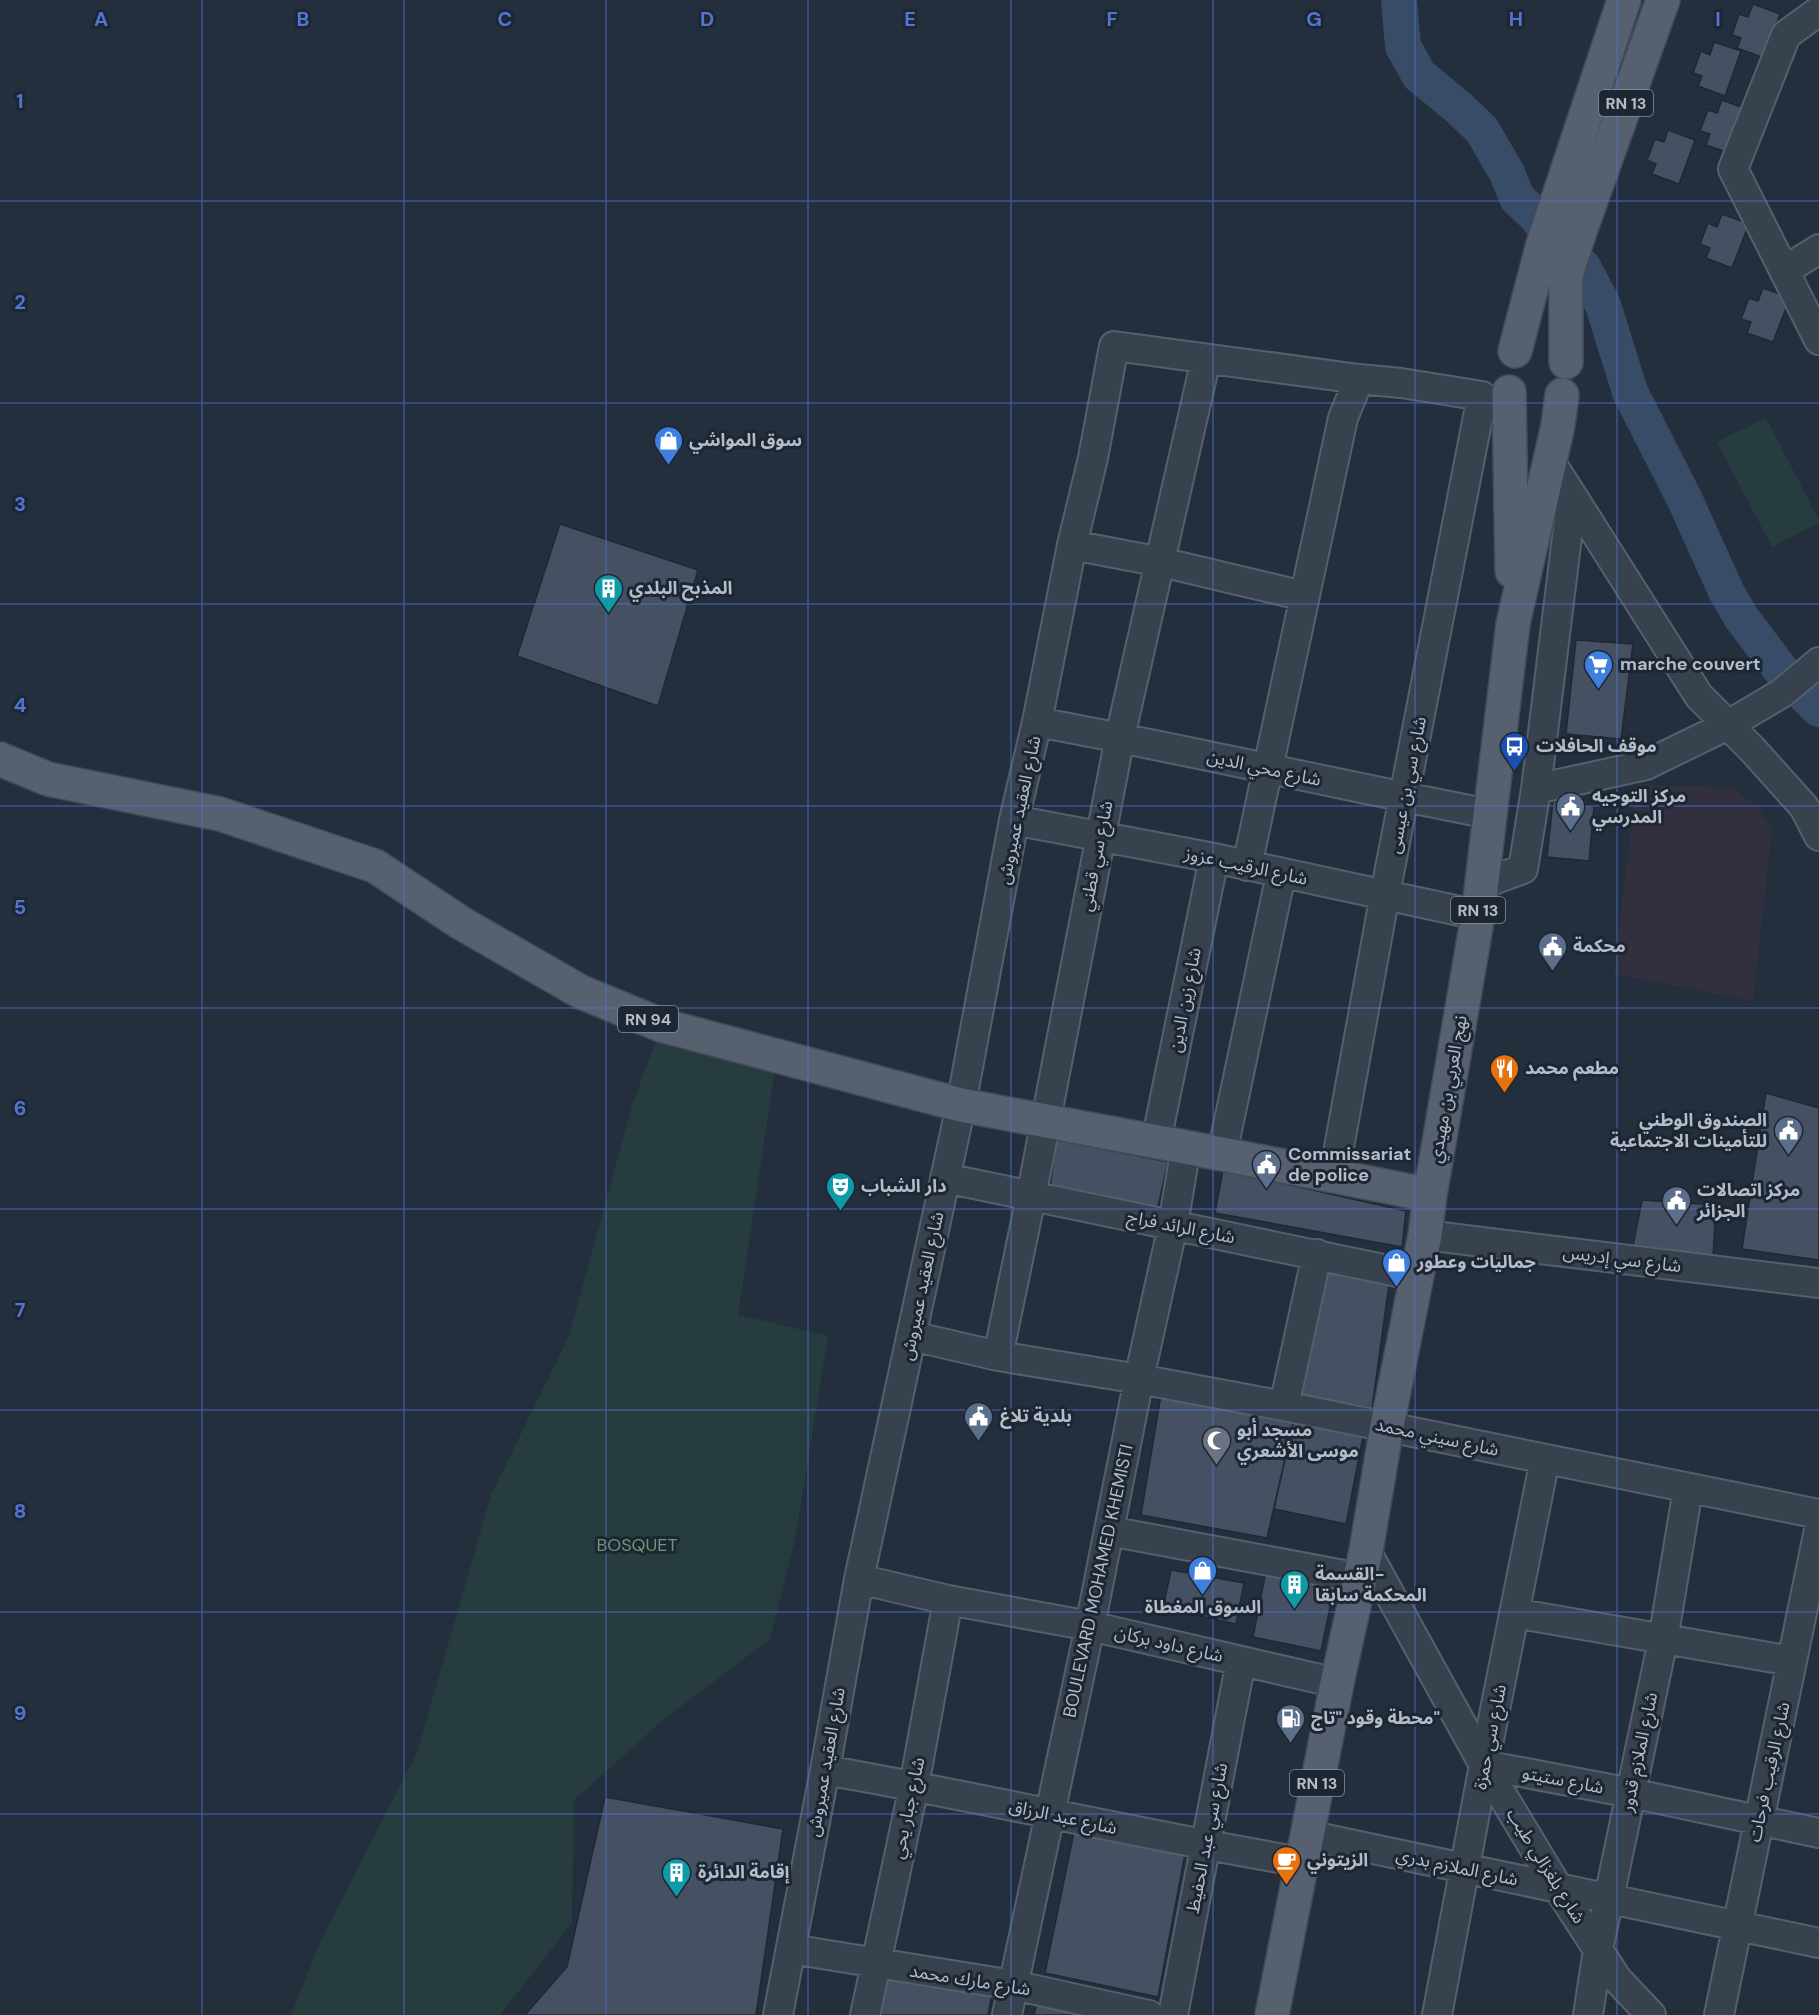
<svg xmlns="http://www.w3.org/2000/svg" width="1819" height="2015" font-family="'DM Sans','Noto Sans Arabic',sans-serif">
<rect width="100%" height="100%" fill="#242f3e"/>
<path fill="#32303f" d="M1636,785l96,2 27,22 13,22 -19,170 -139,-27z"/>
<path fill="#263c3f" d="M1766,418l53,102v3l-47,24 -55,-105z
M655,1043l122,12 -39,260 90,21 -33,204 -25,99 -106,80 -90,81 -2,123 -72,92h-209l31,-77 95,-185 74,-258 78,-159 63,-230z"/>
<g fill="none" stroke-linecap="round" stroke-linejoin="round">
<path stroke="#394c67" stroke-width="36" d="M1399,0l4,46 16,29 40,33 23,22 25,43 10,25 16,15 28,33 22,21 20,38 27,87 55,108 41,91 15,26 45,60 33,32"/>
</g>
<path fill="#455162" stroke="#1f2835" stroke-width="1.5" d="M1753,4l27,10 -16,44 -27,-10 4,-10 -9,-3 7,-21 9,3z
M1714,42l27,9 -16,45 -27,-10 4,-10 -9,-3 8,-22 9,4z
M1722,100l27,10 -17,44 -26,-9 4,-11 -10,-3 8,-21 9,3z
M1668,130l27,10 -16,44 -27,-10 4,-10 -9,-4 8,-21 9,3z
M1722,214l27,10 -17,44 -26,-10 4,-10 -10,-4 8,-21 9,4z
M1763,288l27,10 -17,44 -26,-9 4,-11 -10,-3 8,-21 9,3z
M560,524l138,46 -40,136 -141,-50z
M1576,640l57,4 -12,95 -55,-5z
M1553,801l41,5 -5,55 -42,-4z
M1766,1093l53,15v152l-77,-11z
M1056,1139l112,23 -11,49 -107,-22z
M1223,1170l183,41 -4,36 -187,-34z
M1642,1200l74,5 -3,51 -80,-10z
M1322,1263l68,14 -18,131 -77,-14z
M1161,1395l132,28 -26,115 -126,-23z
M1293,1423l70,14 -17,87 -72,-15z
M1171,1570l73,13 -8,41 -73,-16z
M1266,1571l69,12 -14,68 -68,-14z
M605,1797l178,32 -27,186h-231l42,-48z
M1074,1832l111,22 -27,143 -113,-24z
M883,1972l109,22 -4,21h-114z
M1037,2003l63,12h-66z"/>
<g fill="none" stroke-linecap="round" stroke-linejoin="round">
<defs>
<path id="minor" d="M1819,11l-33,24 -53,134 86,171
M1784,271l35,-22
M1550,461l149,235 53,53 52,58 15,29
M1072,545l89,17 143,34
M1037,722c152,28 302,63 453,92
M1536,789l36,-293
M1014,820l200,38 264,57
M1247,866l96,-448 16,-39 42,4 81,13 -97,498 -51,281
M1482,884l41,-15 13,-80 110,-24 82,-40 54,-32 37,-31
M1156,1142l58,-284
M1222,1154l59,-280
M945,1178l472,98
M1425,1235l394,48
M912,1336l86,20 141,23 145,27 535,108
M998,1356l33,-159 89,-460 86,-378
M1284,1406l33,-152
M1109,1531l251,47
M1366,1551l118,214 74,123 59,91 34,36
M859,1579l89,21 142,26 247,57
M1514,1613l278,48
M1484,1765l147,28 188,40
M825,1770c160,28 317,65 477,92
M1307,1835l512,108
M791,1949l222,36 136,30
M778,2015l47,-245 34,-191 102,-474 53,-285 23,-98 35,-177 21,-87 21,-112 245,33
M865,2015l49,-229 34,-186
M1007,2015l83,-389 49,-247 34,-154 13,-78
M1173,2015l68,-354
M1437,2015l47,-250 61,-306
M1588,2015l10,-65 65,-310 25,-151
M1719,2015l100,-485"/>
<path id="major" d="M1515,351l28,-107 81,-244
M1566,362v-87l13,-41 84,-234
M1509,392l3,179
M0,759l48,20 172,35 155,52 86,57 120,69 80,33 300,80 261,49 208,41
M1272,2015l65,-332 29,-132 21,-125 38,-191 5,-40 48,-280 35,-291 45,-199 4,-30"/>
</defs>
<use href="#minor" stroke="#565f6c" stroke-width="32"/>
<use href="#major" stroke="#414a57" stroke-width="36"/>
<use href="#minor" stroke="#38414e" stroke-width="28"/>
<use href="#major" stroke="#56606e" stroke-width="33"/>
</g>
<path fill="none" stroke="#5274d3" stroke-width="1.5" stroke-opacity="0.55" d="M202,0v2015M404,0v2015M606,0v2015M808,0v2015M1011,0v2015M1213,0v2015M1415,0v2015M1617,0v2015M0,201h1819M0,403h1819M0,604h1819M0,806h1819M0,1008h1819M0,1209h1819M0,1410h1819M0,1612h1819M0,1814h1819"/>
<defs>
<symbol id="shop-pin" viewBox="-11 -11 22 30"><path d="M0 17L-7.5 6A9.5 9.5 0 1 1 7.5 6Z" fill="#3f7fe0" stroke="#1d2633"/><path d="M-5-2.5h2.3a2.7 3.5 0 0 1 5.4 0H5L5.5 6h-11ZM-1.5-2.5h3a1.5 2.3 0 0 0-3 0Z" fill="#fff"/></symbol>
<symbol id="building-pin" viewBox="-11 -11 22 30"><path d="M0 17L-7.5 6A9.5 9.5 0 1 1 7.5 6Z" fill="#0f9aa8" stroke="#1d2633"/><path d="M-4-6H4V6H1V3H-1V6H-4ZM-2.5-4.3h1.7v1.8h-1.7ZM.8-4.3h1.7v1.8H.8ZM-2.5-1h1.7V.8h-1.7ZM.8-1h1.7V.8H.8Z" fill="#fff"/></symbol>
<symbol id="supermarket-pin" viewBox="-11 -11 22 30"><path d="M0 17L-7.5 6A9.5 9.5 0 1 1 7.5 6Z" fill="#3f7fe0" stroke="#1d2633"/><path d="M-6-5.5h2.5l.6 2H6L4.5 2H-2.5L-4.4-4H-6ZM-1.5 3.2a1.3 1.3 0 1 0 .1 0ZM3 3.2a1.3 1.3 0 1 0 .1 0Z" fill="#fff"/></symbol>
<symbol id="bus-pin" viewBox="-11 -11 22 30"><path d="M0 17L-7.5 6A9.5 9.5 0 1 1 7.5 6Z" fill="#1a4fb4" stroke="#1d2633"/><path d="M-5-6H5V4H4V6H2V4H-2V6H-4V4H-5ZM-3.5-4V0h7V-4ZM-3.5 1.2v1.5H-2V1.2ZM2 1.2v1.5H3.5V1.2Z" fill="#fff"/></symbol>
<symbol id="civic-pin" viewBox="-11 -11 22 30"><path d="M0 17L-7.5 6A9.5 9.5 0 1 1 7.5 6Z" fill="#5c6f8a" stroke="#1d2633"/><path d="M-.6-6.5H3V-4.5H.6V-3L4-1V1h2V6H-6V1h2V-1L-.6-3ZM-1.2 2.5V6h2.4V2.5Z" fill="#fff"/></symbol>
<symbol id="restaurant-pin" viewBox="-11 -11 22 30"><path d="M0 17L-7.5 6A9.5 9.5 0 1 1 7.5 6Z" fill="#e8710a" stroke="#1d2633"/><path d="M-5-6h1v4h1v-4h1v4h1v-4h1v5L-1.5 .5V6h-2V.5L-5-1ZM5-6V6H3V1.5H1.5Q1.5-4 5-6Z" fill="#fff"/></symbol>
<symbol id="theatre-pin" viewBox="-11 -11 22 30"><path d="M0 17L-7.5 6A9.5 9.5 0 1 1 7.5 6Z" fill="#0f9aa8" stroke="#1d2633"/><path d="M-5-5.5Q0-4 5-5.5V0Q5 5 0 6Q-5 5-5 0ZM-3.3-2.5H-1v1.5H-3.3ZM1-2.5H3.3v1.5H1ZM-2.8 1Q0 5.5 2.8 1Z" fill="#fff"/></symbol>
<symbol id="mosque-pin" viewBox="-11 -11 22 30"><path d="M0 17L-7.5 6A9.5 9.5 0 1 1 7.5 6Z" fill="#6b7280" stroke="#1d2633"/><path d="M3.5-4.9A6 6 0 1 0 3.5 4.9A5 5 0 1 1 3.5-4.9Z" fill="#fff"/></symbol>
<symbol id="fuel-pin" viewBox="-11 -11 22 30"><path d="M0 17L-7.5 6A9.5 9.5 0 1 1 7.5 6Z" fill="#5c6f8a" stroke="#1d2633"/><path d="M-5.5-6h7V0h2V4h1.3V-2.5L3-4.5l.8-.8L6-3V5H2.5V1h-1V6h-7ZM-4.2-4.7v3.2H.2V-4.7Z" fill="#fff"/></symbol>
<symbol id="cafe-pin" viewBox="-11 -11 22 30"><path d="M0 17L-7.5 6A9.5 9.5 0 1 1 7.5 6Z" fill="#e8710a" stroke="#1d2633"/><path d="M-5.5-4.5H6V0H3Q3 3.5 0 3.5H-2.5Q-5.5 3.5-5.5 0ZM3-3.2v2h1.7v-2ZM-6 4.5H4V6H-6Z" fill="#fff"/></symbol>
</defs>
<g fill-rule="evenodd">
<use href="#shop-pin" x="652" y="424" width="33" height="45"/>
<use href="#building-pin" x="592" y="572" width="33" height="45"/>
<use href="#supermarket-pin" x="1582" y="648" width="33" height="45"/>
<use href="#bus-pin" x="1498" y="730" width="33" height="45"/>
<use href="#civic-pin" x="1554" y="790" width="33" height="45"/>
<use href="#civic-pin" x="1536" y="930" width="33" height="45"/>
<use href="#restaurant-pin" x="1488" y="1052" width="33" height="45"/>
<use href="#civic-pin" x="1772" y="1114" width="33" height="45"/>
<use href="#civic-pin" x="1250" y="1148" width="33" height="45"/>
<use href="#theatre-pin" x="824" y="1170" width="33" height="45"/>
<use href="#civic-pin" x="1660" y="1184" width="33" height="45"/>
<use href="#shop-pin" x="1380" y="1246" width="33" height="45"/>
<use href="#civic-pin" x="962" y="1400" width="33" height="45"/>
<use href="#mosque-pin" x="1200" y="1424" width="33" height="45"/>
<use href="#shop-pin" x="1186" y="1554" width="33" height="45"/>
<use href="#building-pin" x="1278" y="1568" width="33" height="45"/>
<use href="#fuel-pin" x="1274" y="1702" width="33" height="45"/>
<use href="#cafe-pin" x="1270" y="1844" width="33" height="45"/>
<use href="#building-pin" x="660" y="1856" width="33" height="45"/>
</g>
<g text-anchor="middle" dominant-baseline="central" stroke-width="6" stroke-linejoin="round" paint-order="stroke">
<g fill="#1d2633" stroke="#878f9c" stroke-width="1.5">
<rect x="1599" y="90" width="54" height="26" rx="4.5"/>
<rect x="1451" y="897" width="54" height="26" rx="4.5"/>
<rect x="618" y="1006" width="60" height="26" rx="4.5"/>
<rect x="1290" y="1770" width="54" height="26" rx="4.5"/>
</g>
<g font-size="16" font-weight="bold" fill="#b4bcc9">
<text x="1626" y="103">RN 13</text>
<text x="1478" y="910">RN 13</text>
<text x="648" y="1019">RN 94</text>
<text x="1317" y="1783">RN 13</text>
</g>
<g font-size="18" font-weight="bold" fill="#b4bcc9" stroke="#1d2633" text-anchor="start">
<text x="689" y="440">سوق المواشي</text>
<text x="629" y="588">المذبح البلدي</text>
<text x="1620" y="664">marche couvert</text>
<text x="1536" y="746">موقف الحافلات</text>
<text x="1592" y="796">مركز التوجيه<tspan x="1592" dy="21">المدرسي</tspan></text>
<text x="1573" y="946">محكمة</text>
<text x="1525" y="1068">مطعم محمد</text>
<text x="1767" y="1120" text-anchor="end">الصندوق الوطني<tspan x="1767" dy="21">للتأمينات الاجتماعية</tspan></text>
<text x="1288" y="1154">Commissariat<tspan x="1288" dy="21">de police</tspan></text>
<text x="861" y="1186">دار الشباب</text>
<text x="1697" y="1190">مركز اتصالات<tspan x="1697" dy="21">الجزائر</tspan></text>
<text x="1417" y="1262">جماليات وعطور</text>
<text x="1000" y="1416">بلدية تلاغ</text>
<text x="1237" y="1430">مسجد أبو<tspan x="1237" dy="21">موسى الأشعري</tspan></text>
<text x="1315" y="1574">القسمة-<tspan x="1315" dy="21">المحكمة سابقا</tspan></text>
<text x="1203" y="1607" text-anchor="middle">السوق المغطاة</text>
<text x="1311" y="1718">محطة وقود "تاج"</text>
<text x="1307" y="1860">الزيتوني</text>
<text x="698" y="1872">إقامة الدائرة</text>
</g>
<g font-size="18" fill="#b4bcc9" stroke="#1d2633">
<text transform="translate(1264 768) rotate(12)">شارع محي الدين</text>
<text transform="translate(1407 785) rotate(-79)">شارع سي بن عيسى</text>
<text transform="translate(1019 810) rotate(-78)">شارع العقيد عميروش</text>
<text transform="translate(1096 856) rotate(-79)">شارع سي قطني</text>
<text transform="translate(1246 866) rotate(12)">شارع الرقيب عزوز</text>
<text transform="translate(1185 1000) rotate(-79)">شارع زين الدين</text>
<text transform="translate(1448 1089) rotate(-80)">نهج العربي بن مهيدي</text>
<text transform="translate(1181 1227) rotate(11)">شارع الرائد فراج</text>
<text transform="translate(1622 1259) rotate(7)">شارع سي إدريس</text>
<text transform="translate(922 1286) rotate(-78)">شارع العقيد عميروش</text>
<text transform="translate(1437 1437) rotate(12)">شارع سيني محمد</text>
<text transform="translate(1098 1581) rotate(-78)">BOULEVARD MOHAMED KHEMISTI</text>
<text transform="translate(1169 1644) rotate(13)">شارع داود بركان</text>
<text transform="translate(1490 1737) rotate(-79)">شارع سي حمزة</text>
<text transform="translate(1639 1752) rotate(-78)">شارع الملازم قدور</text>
<text transform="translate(826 1762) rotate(-80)">شارع العقيد عميروش</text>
<text transform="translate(1769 1772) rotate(-78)">شارع الرقيب فرحات</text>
<text transform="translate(1563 1780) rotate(11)">شارع ستيتو</text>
<text transform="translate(908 1808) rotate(-78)">شارع جبار يحي</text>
<text transform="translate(1063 1817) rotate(12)">شارع عبد الرزاق</text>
<text transform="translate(1207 1838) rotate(-79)">شارع سي عبد الحفيظ</text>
<text transform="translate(1546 1866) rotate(58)">شارع بلغزالي طيب</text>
<text transform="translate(1457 1867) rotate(12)">شارع الملازم بدري</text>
<text transform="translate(970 1980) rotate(9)">شارع مارك محمد</text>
</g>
<g font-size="18" fill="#6b9a76" stroke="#1d2633">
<text x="637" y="1545">BOSQUET</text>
</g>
</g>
<g font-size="20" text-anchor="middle" font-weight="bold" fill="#5274d3" stroke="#1d2633" stroke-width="6" stroke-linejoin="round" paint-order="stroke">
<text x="101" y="26">A</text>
<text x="303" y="26">B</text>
<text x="505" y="26">C</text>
<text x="707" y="26">D</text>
<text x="910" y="26">E</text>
<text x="1112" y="26">F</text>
<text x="1314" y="26">G</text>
<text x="1516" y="26">H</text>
<text x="1718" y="26">I</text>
<text x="20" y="108">1</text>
<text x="20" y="309">2</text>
<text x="20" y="511">3</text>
<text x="20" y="712">4</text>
<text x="20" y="914">5</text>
<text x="20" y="1115">6</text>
<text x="20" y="1317">7</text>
<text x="20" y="1518">8</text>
<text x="20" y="1720">9</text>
</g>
</svg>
